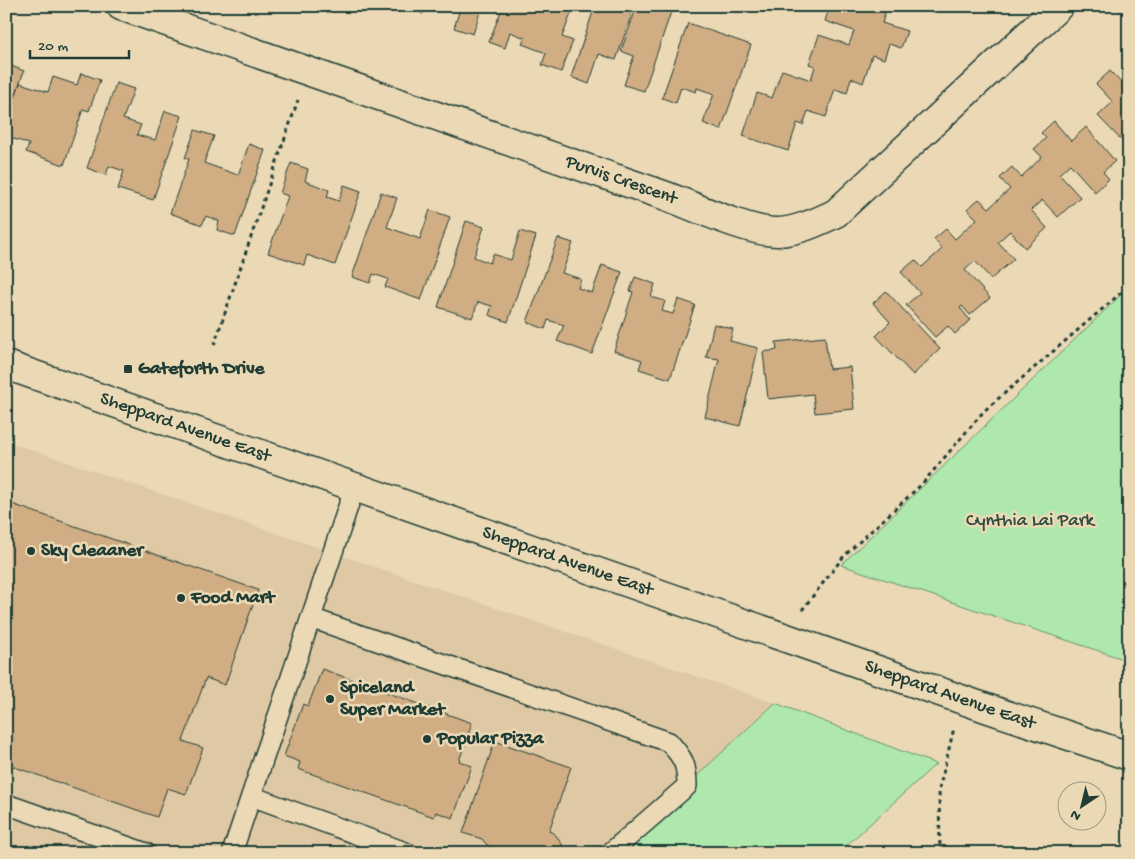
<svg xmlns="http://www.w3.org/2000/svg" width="1135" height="859" font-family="'Gochi Hand',sans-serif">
<rect width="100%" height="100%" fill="#ebd9b6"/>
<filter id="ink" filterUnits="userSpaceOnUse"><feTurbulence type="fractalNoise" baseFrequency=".02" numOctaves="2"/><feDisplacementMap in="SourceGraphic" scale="10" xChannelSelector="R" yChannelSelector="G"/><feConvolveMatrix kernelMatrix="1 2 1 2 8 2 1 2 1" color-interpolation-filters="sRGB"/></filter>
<g filter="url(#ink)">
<path fill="#dfc9a5" d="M6,441l769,262 -161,150h-608z"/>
<path fill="#aee8ad" stroke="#669270" d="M1129,287v374l-288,-96z
M775,703l161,61 -98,89h-224z"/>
<path fill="#d1ad84" stroke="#1f3d34" d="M368,6h17l-2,6z
M403,6h23l-3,8z
M461,6h21l-9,28 -19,-6z
M503,6h71l-12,31 11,4 -12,31 -19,-7 4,-12 -24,-9 3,-6 -15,-6 -5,16 -16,-6z
M595,6h36l-2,7h3l-16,47 -17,-6 -10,30 -18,-7z
M637,6h26l9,3 -28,82 -20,-6 10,-29 -13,-5z
M830,6h57l-5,17 25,8 -6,17 -12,-4 -5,15 -12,-4 -9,28 -12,-5 -4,15 -12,-4 -9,28 -18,-6 -5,14 -6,-2 -9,28 -45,-15 14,-43 15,5 10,-28 29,10 4,-14 -6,-2 10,-29 30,10 5,-14 -29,-10z
M688,23l63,22 -30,85 -18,-7 11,-29 -17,-6 -1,4 -15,-5 -5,16 -14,-5z
M9,65l15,6 -12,34 -6,-2v-31z
M1110,71l19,20 -4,1 4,3v53l-31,-32 15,-14 -17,-18z
M81,73l19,7 -11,31 -6,-2 -19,56 -38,-13 3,-8 -23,-8v-13l14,-40 28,9 5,-15 24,8z
M116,83l18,6 -11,30 18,6 -4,10 18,5 10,-29 17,5 -29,84 -35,-11 6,-18 -15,-5 -3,9 -19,-7z
M1054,121l17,20 15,-14 29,34 -12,11 6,7 -14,13 -25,-28 -11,10 21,23 -22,20 -16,-17 -11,10 16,18 -22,20 -15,-17 -12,11 16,17 -23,20 -16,-18 -10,9 25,28 -20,17 -8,-9 -2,2 10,12 -15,14 -7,-8 -13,11 -29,-32 14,-12 -19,-21 14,-12 7,7 20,-18 -8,-10 12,-10 9,10 22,-20 -10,-10 12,-10 10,9 21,-19 -10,-11 12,-11 9,10 21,-20 -8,-8 12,-11 -5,-5z
M195,130l19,6 -10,27 34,12 11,-31 16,6 -30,86 -18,-6 2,-9 -13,-5 -4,9 -32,-12 19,-54 -4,-1z
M291,163l17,6 -3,12 24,9 -2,7 12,4 5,-16 17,6 -26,74 -28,-10 -3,10 -36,-12 20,-57 -8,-3z
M381,192l16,6 -10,29 33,12 10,-29 20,7 -29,83 -36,-13 3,-8 -15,-5 -3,9 -18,-6z
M466,221l18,6 -10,30 16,6 3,-9 18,6 9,-29 16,5 -28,86 -19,-7 3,-9 -14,-4 -6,16 -34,-11z
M558,238l15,5 -11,30 19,6 -3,9 14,5 10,-28 20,7 -30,82 -35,-13 7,-16 -16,-5 -3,9 -18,-7z
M635,277l20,7 -4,13 14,4 -3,10 11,3 5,-15 17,6 -25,74 -31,-10 3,-9 -28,-9 19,-59 -3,-1z
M886,291l54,58 -27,26 -37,-39 14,-14 -17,-19z
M714,324l19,5 -3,12 28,7 -18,78 -35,-9 14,-58 -13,-2z
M825,337l4,32 21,-2 4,42 -39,4 -2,-19 -45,5 -5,-47 14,-2 -1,-8z
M6,502l252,88 -33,95 -19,-7 -23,63 20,7 -17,46 -19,-6 -10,29 -151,-53z
M322,669l150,54 -13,38 13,5 -19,52 -17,-6 -2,5 -136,-48 2,-7 -16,-6 19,-52 5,2z
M495,741l76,26 -22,64 6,3 7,10 2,9h-64l-13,-8 -5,-6 -19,-6z"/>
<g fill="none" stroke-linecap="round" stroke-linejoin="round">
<defs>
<path id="service" d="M311,618l358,124c14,16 18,22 18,44l-77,67
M251,796l157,57
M6,804l140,49
M232,853l123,-367"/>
<g id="minor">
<path id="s1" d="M121,6l545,190c27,10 85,37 112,36 20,-1 40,-10 58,-19l223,-207"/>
</g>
<g id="secondary">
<path id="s2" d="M6,365l983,344 140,47"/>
</g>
</defs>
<use href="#service" stroke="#1f3d34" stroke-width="22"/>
<use href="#minor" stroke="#1f3d34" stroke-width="31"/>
<use href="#secondary" stroke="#1f3d34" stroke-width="31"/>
<path stroke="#1f3d34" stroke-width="3" stroke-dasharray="4 4" stroke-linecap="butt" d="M214,345l84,-245
M802,610l42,-54 78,-72 62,-73 145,-125
M940,853l-1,-63 15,-62"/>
<use href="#service" stroke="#ebd9b6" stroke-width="19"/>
<use href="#minor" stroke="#ebd9b6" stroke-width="28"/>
<use href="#secondary" stroke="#ebd9b6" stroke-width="28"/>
</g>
</g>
<g fill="#1f3d34" stroke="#ebd9b6" stroke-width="2">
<rect x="123" y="364" width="10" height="10" rx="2.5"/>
<circle cx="31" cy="551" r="5"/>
<circle cx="181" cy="598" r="5"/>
<circle cx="330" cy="699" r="5"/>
<circle cx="427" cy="739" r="5"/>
</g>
<g text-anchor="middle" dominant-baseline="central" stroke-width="5" stroke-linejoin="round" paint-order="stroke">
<g font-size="19" fill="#1f3d34" stroke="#ebd9b6">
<text stroke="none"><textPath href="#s1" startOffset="530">Purvis Crescent</textPath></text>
<text stroke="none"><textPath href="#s2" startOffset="190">Sheppard Avenue East</textPath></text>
<text stroke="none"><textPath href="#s2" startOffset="595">Sheppard Avenue East</textPath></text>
<text stroke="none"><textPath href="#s2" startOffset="1000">Sheppard Avenue East</textPath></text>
</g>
<g font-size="19" font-weight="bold" fill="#1f3d34" stroke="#ebd9b6" text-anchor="start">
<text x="138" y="369">Gateforth Drive</text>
<text x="41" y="551">Sky Cleaaner</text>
<text x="191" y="598">Food Mart</text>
<text x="340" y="688">Spiceland<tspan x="340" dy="22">Super Market</tspan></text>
<text x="437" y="739">Popular Pizza</text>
</g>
<g font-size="19" fill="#2d4e40" stroke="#ebd9b6">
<text x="1030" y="521">Cynthia Lai Park</text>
</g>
</g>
<rect width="1135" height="859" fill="none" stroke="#ebd9b6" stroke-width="25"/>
<rect x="12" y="12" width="1110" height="834" fill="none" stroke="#1f3d34" stroke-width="2" filter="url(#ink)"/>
<g transform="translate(1082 806) rotate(215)"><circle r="24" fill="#ebd9b6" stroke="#999b82"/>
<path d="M0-4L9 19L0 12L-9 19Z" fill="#1f3d34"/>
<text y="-8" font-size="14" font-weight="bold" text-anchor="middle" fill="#1f3d34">N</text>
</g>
<path d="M30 50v8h99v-8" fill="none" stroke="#1f3d34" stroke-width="2.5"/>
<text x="38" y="50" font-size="15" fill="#1f3d34" stroke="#ebd9b6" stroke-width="4" paint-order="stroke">20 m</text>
</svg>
